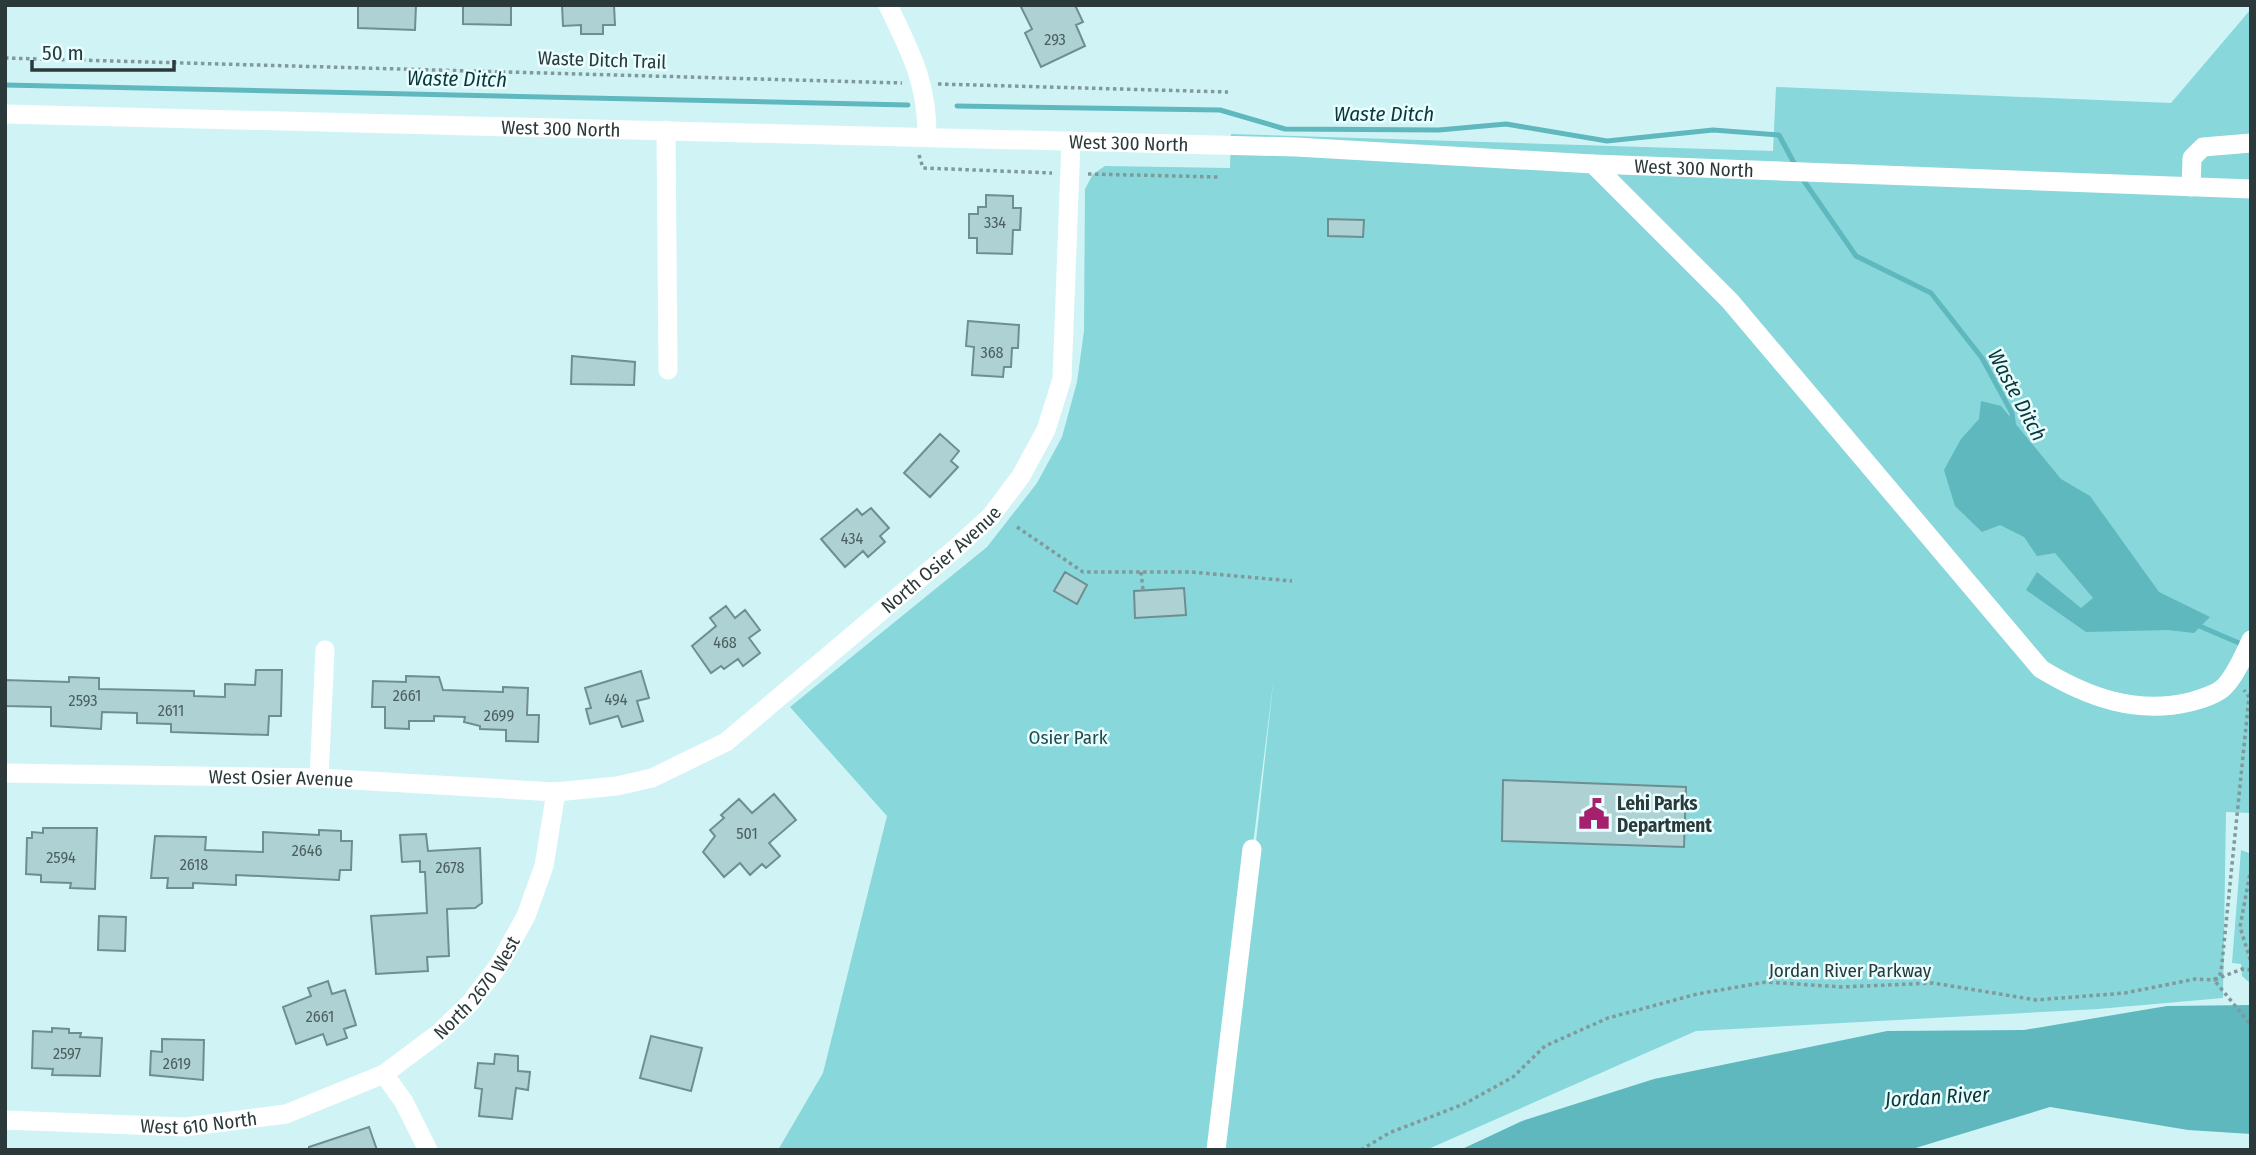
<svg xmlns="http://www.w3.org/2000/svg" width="2256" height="1155" font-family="'Fira Sans Condensed',sans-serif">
<rect width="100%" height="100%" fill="#d0f4f6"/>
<path fill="#87d7db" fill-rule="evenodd" d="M2251,9v804l-25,-1 -3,186 -125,11 -402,22 -270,119h-648l45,-77 64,-257 -97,-109 197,-160 50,-64 25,-46 15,-55 7,-51 1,-142 8,-15 12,-8 125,2 1,-34 542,17 3,-64 395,16zM1273,684v1l-43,395 21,-219z
M2251,849v135l-9,-8 -1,-12 -9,-1 9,-113 8,3z"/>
<path fill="#5fb8be" d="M1981,401l20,5 60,73 29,17 69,96 51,25 -16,16 -26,-3 -82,2 -60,-42 11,-18 44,36 12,-10 -38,-45 -18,3 -13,-19 -24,-12 -18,7 -27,-26 -11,-36 17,-31 18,-20z
M2251,1005v129l-63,-4 -138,-23 -141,43h-449l62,-29 132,-42 233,-48 137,-1 143,-24z"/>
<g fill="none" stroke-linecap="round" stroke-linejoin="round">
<path stroke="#5fb8be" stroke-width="5" d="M5,85l903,20
M957,106l263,4 65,19 154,1 67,-6 101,17 106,-11 66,5 15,28
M1804,181l52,75 75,37 51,65 30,55 2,16
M2197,625l42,18"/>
</g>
<path fill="#aed1d3" stroke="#6e8f91" stroke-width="2" d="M358,5h58l-1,25 -57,-2z
M463,5h48v20l-48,-1z
M562,5h52l1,20h-12v9h-22v-9l-18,1z
M1020,5h55l8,17 -7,3 9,21 -44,21 -16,-34 7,-4z
M986,195l27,1v12h8l-1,22h-7l-1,24 -35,-1v-15h-8v-24h9v-7h8z
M1328,219l36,1 -1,17 -35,-1z
M968,321l51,4 -1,23h-6l-1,19h-7l-1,10 -31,-2 2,-28 -8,-1z
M572,356l63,6 -1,23 -63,-1z
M940,434l19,17 -8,10 7,6 -28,30 -26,-24z
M871,508l18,20 -9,8 5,6 -17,15 -5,-6 -18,16 -24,-28 36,-30 5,6z
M1065,572l22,13 -10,19 -23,-13z
M1184,588l2,27 -51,3 -1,-27z
M726,606l9,12 10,-8 15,20 -11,8 11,15 -17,13 -5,-7 -14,10 -3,-3 -10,7 -19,-27 24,-20 -6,-8z
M256,670h26l-1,46h-12l-1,19 -97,-3v-8l-34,-1v-10l-35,-1 -1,17 -50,-3v-19l-46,-1v-26l64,2v-5l30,1v11l95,2v5l31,1v-13l30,1z
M641,671l8,27 -12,3 6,20 -21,6 -4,-11 -28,8 -4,-15 5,-1 -6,-20z
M406,676l33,1 4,13 60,2v-5l25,1 -1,27h12l-1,27 -32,-1v-11l-26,-1v-3l-16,-4 1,-5 -31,-1v5h-25v8l-24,-1v-21h-13l1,-26 33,1z
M1503,780l183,7 -2,60 -182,-6z
M774,794l22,26 -27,23 11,13 -14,12 -4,-4 -12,11 -10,-12 -16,14 -21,-25 12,-16 -5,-6 14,-12 -3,-3 18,-16 13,14z
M43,828h54l-2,61 -25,-1 1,-5 -30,-1v-7l-15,-1 1,-36h5v-6l11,1z
M319,830l22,1v10h11l-1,29h-11l-1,10 -103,-5v10l-43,-2v5h-26l1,-10h-17l4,-42 51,1 -1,13 58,2v-20l56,3z
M426,834l2,17 52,-3 2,55 -7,5 -28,1 2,47 -22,1 1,14 -52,3 -5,-58 56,-3 -2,-41h-5v-11l-18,1 -2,-27z
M99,916l27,1 -1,34 -27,-1z
M328,981l4,13 13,-4 11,35 -12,4 3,9 -20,7 -4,-11 -27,10 -13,-37 28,-11 -3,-8z
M52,1028l17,1v4h12l-1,4 22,1 -2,38 -48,-1 1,-6 -21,-1 1,-37 19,1z
M651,1036l51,12 -11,43 -51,-13z
M162,1039l42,1 -1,40 -53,-5 1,-24 11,1z
M495,1054l23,2v15l12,1 -2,18 -12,-2 -4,31 -33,-3 3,-27 -7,-1 3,-25 16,1z
M369,1127l8,23h-68v-3z"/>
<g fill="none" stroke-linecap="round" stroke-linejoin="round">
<path stroke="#80999a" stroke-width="3.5" stroke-dasharray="3.5 3.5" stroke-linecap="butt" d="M5,58l897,25
M938,84l290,8
M919,155l4,13 129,5
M1088,174l131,3
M1017,527l66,45h108l101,9
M1141,572l2,18
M2251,868l-11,59 11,35
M2251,970l-9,-1 -28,11 37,45
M1361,1150l28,-17 75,-29 49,-27 32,-31 63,-28 89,-24 69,-12 76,5 91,-4 103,17 89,-7 70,-14 19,1 7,-7 28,-276 -5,-7"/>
<g stroke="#fff" stroke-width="19">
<path d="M888,5c23,49 39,76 39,131"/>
<path id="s1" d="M5,114l1291,33 297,17 658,25"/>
<path d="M666,130l2,240"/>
<path d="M1593,164l137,137 311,368c46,28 95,46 149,33 10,-3 26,-7 34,-15 12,-12 20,-32 27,-47"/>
<path d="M2191,187l1,-29 11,-11 48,-4"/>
<path id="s2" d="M5,773l314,5 237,14 61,-6 35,-8 74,-36 230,-194 35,-32 30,-40 25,-46 16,-51 9,-238"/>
<path d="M319,778l6,-128"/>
<path d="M384,1074l20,28 24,48"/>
<path id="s3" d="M5,1120l180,7 101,-13 98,-40 55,-41 32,-31 28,-37 27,-49 18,-50 12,-74"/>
<path d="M1216,1150l36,-301"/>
</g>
</g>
<defs>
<symbol id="civic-bare" viewBox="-9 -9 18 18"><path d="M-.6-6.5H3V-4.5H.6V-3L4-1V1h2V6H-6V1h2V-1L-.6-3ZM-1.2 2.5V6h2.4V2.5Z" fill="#a5216e" stroke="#e9feff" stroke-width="2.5" paint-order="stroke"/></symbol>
</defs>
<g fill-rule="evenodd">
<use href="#civic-bare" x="1572" y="792" width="44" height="44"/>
</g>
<g text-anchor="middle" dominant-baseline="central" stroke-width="5" stroke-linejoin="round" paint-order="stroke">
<g font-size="16" fill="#4c5f60">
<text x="1055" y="39">293</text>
<text x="995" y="222">334</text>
<text x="992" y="352">368</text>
<text x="852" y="538">434</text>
<text x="725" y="642">468</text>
<text x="407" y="695">2661</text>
<text x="616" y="699">494</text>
<text x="83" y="700">2593</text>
<text x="171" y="710">2611</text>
<text x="499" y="715">2699</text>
<text x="747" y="833">501</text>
<text x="307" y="850">2646</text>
<text x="61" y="857">2594</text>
<text x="194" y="864">2618</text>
<text x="450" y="867">2678</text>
<text x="320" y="1016">2661</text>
<text x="67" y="1053">2597</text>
<text x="177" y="1063">2619</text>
</g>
<g font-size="19" fill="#2b393a" stroke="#e9feff">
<text transform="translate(602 60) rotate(2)">Waste Ditch Trail</text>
<text stroke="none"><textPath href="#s1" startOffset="556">West 300 North</textPath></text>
<text stroke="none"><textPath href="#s1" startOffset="1124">West 300 North</textPath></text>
<text stroke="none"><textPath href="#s1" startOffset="1690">West 300 North</textPath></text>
<text stroke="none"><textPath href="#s2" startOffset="1013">North Osier Avenue</textPath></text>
<text stroke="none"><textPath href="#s2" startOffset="276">West Osier Avenue</textPath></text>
<text x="1850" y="970">Jordan River Parkway</text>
<text stroke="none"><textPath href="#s3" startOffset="516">North 2670 West</textPath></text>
<text stroke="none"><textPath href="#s3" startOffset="194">West 610 North</textPath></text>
</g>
<g font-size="19" fill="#224c4e" stroke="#e9feff">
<text x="1068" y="737">Osier Park</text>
</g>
<g font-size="19" font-weight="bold" fill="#2b393a" stroke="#e9feff" text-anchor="start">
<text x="1617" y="803">Lehi Parks<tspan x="1617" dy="22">Department</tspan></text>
</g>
<g font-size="21" font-style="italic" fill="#0b3739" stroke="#e9feff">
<text transform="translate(457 79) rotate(1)">Waste Ditch</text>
<text x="1384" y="114">Waste Ditch</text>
<text transform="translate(2017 395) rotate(62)">Waste Ditch</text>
<text transform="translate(1937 1097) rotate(-3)">Jordan River</text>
</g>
</g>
<rect width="2256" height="1155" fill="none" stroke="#2b393a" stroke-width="14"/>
<path d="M32 60v10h142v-10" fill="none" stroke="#2b393a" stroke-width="3.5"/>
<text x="42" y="60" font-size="21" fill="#2b393a" stroke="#e9feff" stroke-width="5" paint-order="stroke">50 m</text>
</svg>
